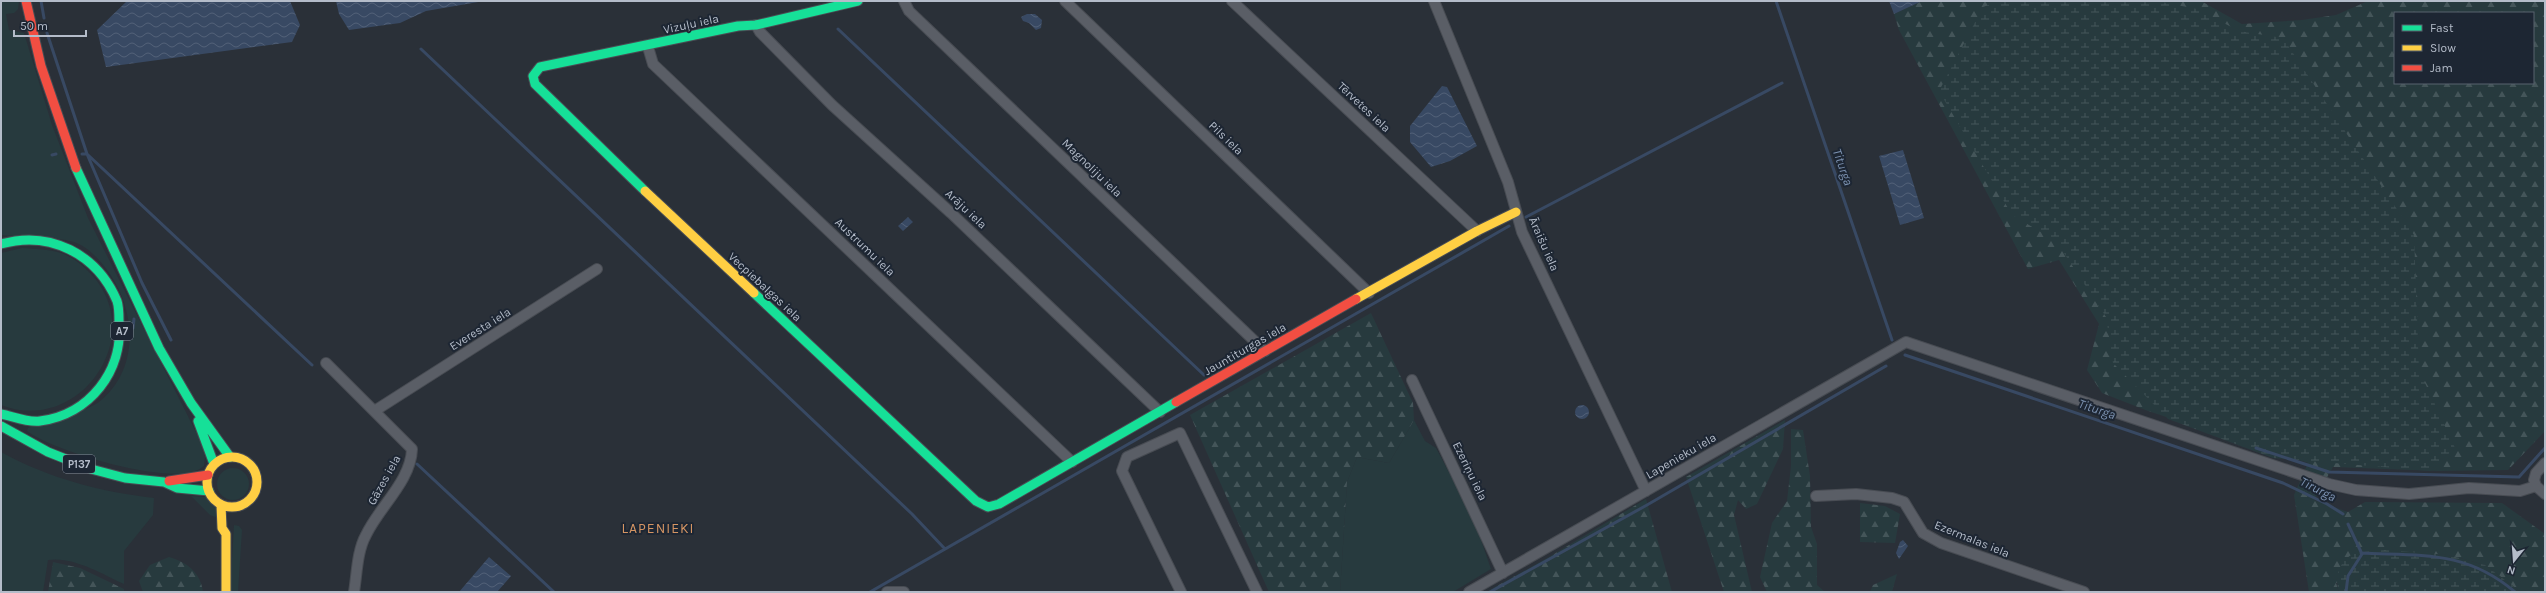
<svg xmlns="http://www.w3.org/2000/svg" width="2546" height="593" font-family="Karla,sans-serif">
<defs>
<pattern id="forest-firs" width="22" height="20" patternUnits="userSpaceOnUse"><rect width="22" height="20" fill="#273a3e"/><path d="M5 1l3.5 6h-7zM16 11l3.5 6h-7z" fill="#445559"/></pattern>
<pattern id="wetland-marsh" width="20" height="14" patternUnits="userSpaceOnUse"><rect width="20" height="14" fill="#273a3e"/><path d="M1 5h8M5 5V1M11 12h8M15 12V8" fill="none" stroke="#445559"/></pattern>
<pattern id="water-waves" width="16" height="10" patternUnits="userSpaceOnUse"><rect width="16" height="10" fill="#384963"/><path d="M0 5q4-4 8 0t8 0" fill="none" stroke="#526178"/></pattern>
</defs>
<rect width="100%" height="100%" fill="#2a3038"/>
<path fill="#273a3e" d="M1,1h18l-1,8 -4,4 -8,1 3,16 15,3 28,92 36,93 114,226 3,13 -1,9c-26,24 -151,-15 -177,-35l1,-3c14,-5 61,-18 71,-26 43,-34 37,-97 5,-136 -7,-9 -19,-21 -30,-24 -21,-6 -51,-5 -73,-7z
M22,248c13,1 27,1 39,5 12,4 22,13 30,21 58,62 -12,162 -90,131v-152z
M1414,420l11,21 11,7 37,69 18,52 -38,23h-113l7,-110 10,-25 32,6z
M1,452c47,26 100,40 153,46l-1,17 -29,36v33c-22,-10 -51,-28 -76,-24l-5,32h-42z
M217 484a16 16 0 1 1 32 0a16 16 0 1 1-32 0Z
M191,496l15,1 11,12 1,9 -8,-3z
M234,525l5,1 3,4 -4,62h-8z"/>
<path fill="url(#forest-firs)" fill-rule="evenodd" d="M1922,1h279l41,23 60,-4 34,-5 32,-14h177v430l-37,39 -70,1 -105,-4 -19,33 34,12 17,-10 137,1 43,31v58h-24l-36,-27 -36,-10 -31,-1 -82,29 3,9h-30l-15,-97 14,-32 -160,-52 -46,-18 -15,-23 12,-46 -40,-64 -31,9 -129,-239 -5,-16zM2395,13h138v70h-138z
M1371,313l42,90 1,17 -25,43 -32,-6 -10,25 -7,110h-71l-79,-177z
M1785,420l-2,29 -26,55 -11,5 -8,-9 -4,15 18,77h-28l-38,-115z
M1791,429l12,1 7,46 1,51 6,17v41l8,7h-58l-7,-15 12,-54 15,-22 4,-35z
M1646,499l26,93h-186l63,-35z
M1860,503l25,3 15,8 -5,29 -35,-1z
M169,557c18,5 32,16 34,35h-60l-4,-11 11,-16z
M53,562l27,6 44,21v3h-76z
M1897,574l-5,18h-22l3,-7z"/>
<path fill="url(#wetland-marsh)" d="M1999,1h158l40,8 42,22 44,7 131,197 5,135 36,78 -25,23 -157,-13 -105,-39 -55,-56 -7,-46 -50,-76 -44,-26 -73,-124 44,-84z
M2385,550l64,5 36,10 36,27h-182c-5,-14 0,-31 14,-38 9,-3 23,-3 32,-4z"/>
<path fill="url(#water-waves)" d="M127,1h163l10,24 -8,17 -186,25 -9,-37z
M336,1h148l-58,10 -26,12 -51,7 -10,-16z
M1889,1h33l-28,13z
M1027,14h8l7,6 -1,8 -5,2 -7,-7 -6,-2 -2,-4z
M1442,86l5,1 30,59 -27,15 -19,6 -21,-25v-16z
M1903,150l21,68 -24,7 -21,-69z
M908,217l5,5 -10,9 -5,-5z
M1575 412a7 7 0 1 1 14 0a7 7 0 1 1-14 0Z
M1903,540l5,6 -9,13 -3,-6 4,-11z
M489,557l22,19 -14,16h-38z"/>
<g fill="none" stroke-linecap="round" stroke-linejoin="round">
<path stroke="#384963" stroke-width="3" d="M41,1l3,17
M1776,1l116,339
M838,29l366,346
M47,33l40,121 55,129 29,57
M421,49l491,465 33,35
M82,154h5l225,211
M52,155l4,-1
M1526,217l256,-134
M133,328l1,-9
M1905,355l378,128 44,21 16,10
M2256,448l73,24 190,5 26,-29
M417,464l137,128
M2361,553c60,3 105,-3 154,39
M870,592l639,-366
M1490,592l157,-87 239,-139
M2346,592l2,-16 14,-22 -14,-30"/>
<defs>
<path id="street" d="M904,1l5,10 356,340
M1065,1l304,292
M1232,1l245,230
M1434,1l74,181 14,50 124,259
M756,25l4,7 72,73 119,108 209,199
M648,47l5,17 419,398
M326,363l86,86c-1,32 -33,58 -46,86 -9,16 -9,39 -12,57
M1412,380l91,193
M376,410l221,-141
M2545,463l-9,10 -2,7 2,6 9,8
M1816,496l40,-2 36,4 12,4 19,31 18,10 143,49
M887,592h17
M1181,592l-59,-121 5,-14 53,-24 77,159
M1469,592l437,-250 423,142 27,6 53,4 60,-6 51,3 16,-5"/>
<path id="fast" d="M76,168l83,180 32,55 39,54
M645,191l-110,-107 -2,-8 7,-9 198,-41 18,-1 102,-24
M1,244c49,-14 96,10 116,57 2,6 2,14 2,20 5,50 -30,94 -79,100 -12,2 -28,-5 -39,-7
M754,293l222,208 12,6 11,-3 177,-102
M198,421l16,43
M1,426l47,26 43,17 34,9 39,4 13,6 32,3"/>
<path id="slow" d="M645,191l109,102
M1356,299l121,-68 39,-19
M207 482a25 25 0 1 1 50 0a25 25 0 1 1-50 0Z
M221,505l1,23 4,6v58"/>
<path id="jam" d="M26,1l15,65 35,102
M1176,402l180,-103
M169,481l39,-6"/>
</defs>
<use href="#street" stroke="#484c53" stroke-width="12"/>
<use href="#fast" stroke="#484c53" stroke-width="11"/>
<use href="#slow" stroke="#484c53" stroke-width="11"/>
<use href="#jam" stroke="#484c53" stroke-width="11"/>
<use href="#street" stroke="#5a5e66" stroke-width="10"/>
<use href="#fast" stroke="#16e098" stroke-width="9"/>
<use href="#slow" stroke="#ffcf43" stroke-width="9"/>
<use href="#jam" stroke="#f24e42" stroke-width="9"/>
</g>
<g text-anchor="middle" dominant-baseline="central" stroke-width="4" stroke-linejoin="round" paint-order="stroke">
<g fill="#1d2633" stroke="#878f9c" stroke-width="1">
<rect x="111" y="322" width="22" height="18" rx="3"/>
<rect x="63" y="455" width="32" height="18" rx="3"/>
</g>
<g font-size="11" font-weight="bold" fill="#b4bcc9">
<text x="122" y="331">A7</text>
<text x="79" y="464">P137</text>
</g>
<g font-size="12" fill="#b4bcc9" stroke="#1d2633">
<text transform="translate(691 24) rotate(-12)">Vizuļu iela</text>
<text transform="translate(1364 107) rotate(43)">Tērvetes iela</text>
<text transform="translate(1226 138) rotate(44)">Pils iela</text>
<text transform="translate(1092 168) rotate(44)">Magnoliju iela</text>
<text transform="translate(966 209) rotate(43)">Arāju iela</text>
<text transform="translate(1544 244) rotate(66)">Āraišu iela</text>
<text transform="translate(865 247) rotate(44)">Austrumu iela</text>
<text transform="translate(765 287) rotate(43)">Vecpiebalgas iela</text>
<text transform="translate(480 329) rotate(-32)">Everesta iela</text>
<text transform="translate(1245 349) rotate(-30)">Jauntiturgas iela</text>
<text transform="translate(1681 456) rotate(-30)">Lapenieku iela</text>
<text transform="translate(1470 471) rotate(64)">Ezeriņu iela</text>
<text transform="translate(384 480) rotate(-61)">Gāzes iela</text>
<text transform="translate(1972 539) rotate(22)">Ezermalas iela</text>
</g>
<g font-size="13" font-style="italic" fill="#7c92b1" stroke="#1d2633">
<text transform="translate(1843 167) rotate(71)">Titurga</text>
<text transform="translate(2097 409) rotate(19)">Titurga</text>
<text transform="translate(2318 489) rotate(27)">Tirurga</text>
</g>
<g font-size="14" letter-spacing="1" fill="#d59563" stroke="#1d2633">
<text x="658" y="528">LAPENIEKI</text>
</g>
</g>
<rect width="2546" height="593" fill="none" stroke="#b4bcc9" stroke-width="4"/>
<rect x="2394" y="12" width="140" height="72" fill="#1d2633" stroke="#59626f"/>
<rect x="2402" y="25" width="20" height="6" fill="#16e098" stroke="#59626f"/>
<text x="2430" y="32" font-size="12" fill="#b4bcc9">Fast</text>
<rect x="2402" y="45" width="20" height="6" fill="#ffcf43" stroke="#59626f"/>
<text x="2430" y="52" font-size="12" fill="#b4bcc9">Slow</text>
<rect x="2402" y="65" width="20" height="6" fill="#f24e42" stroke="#59626f"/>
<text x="2430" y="72" font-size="12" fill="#b4bcc9">Jam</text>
<g transform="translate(2514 561) rotate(197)" stroke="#1d2633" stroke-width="3" paint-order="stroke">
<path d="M0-3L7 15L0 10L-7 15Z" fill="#b4bcc9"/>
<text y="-6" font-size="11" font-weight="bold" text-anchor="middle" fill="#b4bcc9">N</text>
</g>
<path d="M14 30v6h72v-6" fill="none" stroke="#b4bcc9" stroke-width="2"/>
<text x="20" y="30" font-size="12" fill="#b4bcc9" stroke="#1d2633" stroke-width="3" paint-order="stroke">50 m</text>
</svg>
